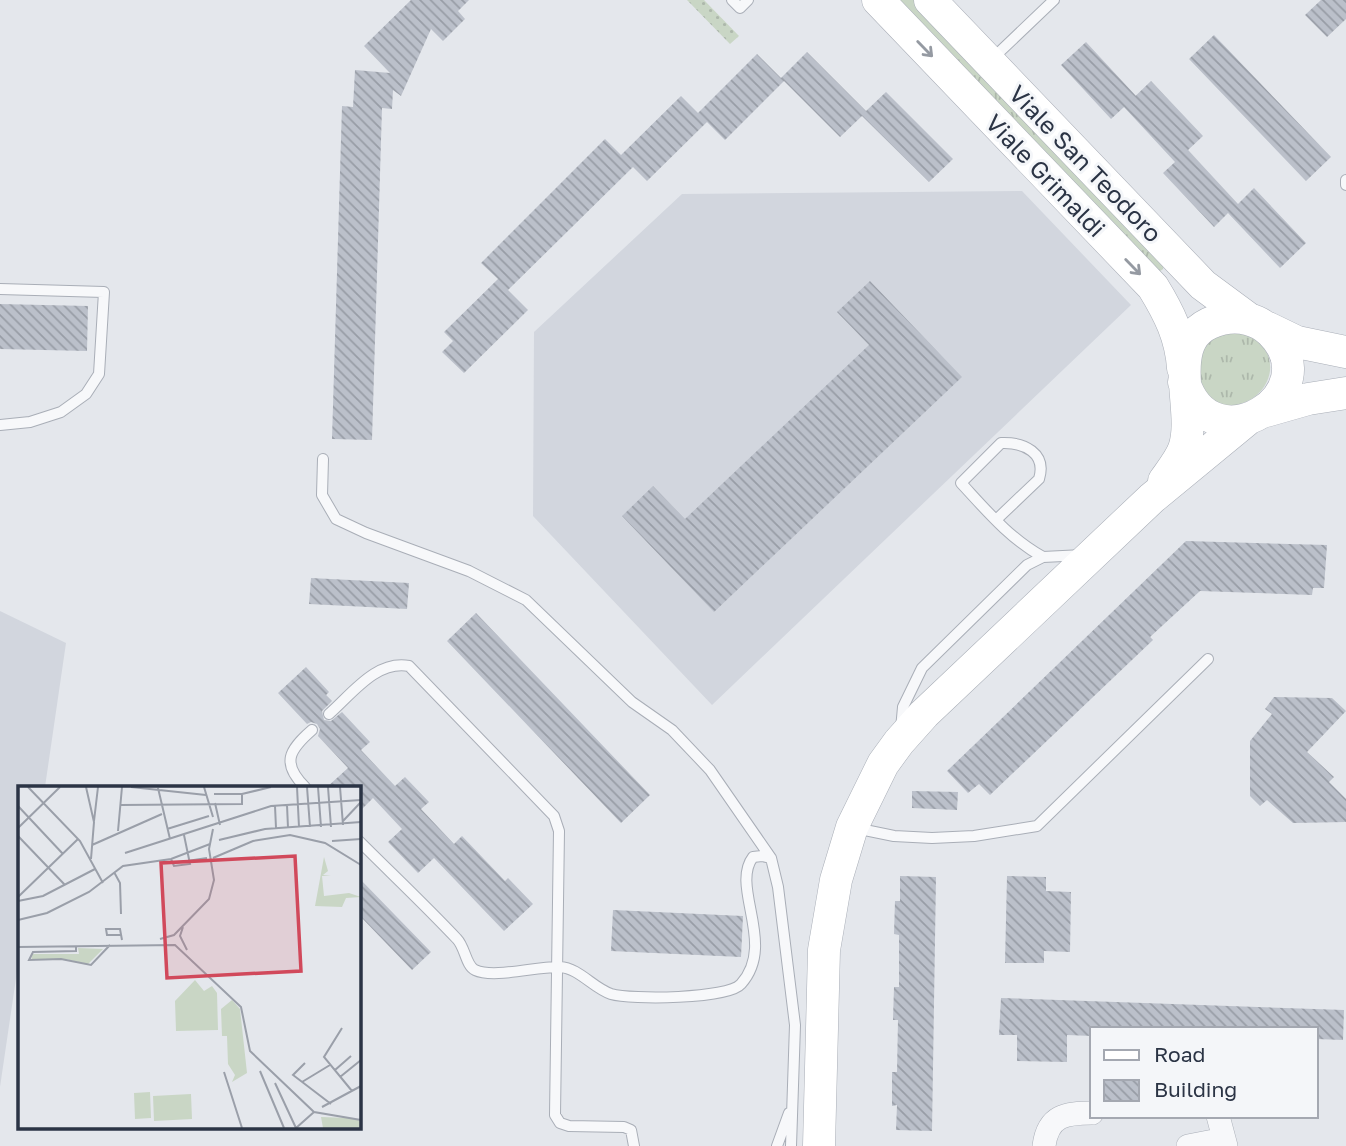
<svg xmlns="http://www.w3.org/2000/svg" width="1346" height="1146" font-family="'Golos Text',sans-serif">
<defs>
<pattern id="grass-tufts" width="24" height="20" patternUnits="userSpaceOnUse" patternTransform="scale(1.75)"><rect width="24" height="20" fill="#c9d6c5"/><path d="M3 7l-1-3M5 7V3M7 7l1-3M15 17l-1-3M17 17v-4M19 17l1-3" fill="none" stroke="#adb8ab"/></pattern>
<pattern id="park-dots" width="8" height="8" patternUnits="userSpaceOnUse" patternTransform="scale(1.75)"><rect width="8" height="8" fill="#c9d6c5"/><path d="M2 2h.1M6 6h.1" fill="none" stroke="#adb8ab" stroke-width="1.8" stroke-linecap="round"/></pattern>
<pattern id="building-back-hatch" width="6" height="6" patternUnits="userSpaceOnUse" patternTransform="scale(1.75)"><rect width="6" height="6" fill="#bbc0ca"/><path d="M-1 5l2 2M0 0l6 6M5-1l2 2" fill="none" stroke="#989da6"/></pattern>
</defs>
<rect width="100%" height="100%" fill="#e4e7ec"/>
<path fill="#d2d6de" d="M1022,191l109,114 -419,400 -179,-189 1,-184 148,-138z
M0,611l66,32 -21,144h-26v171l-19,129z"/>
<path fill="url(#grass-tufts)" d="M895,0h19l250,261 -1,8 -4,3z
M1230,332c7,1 15,1 21,5 32,18 21,58 -11,67 -5,2 -11,4 -16,2 -7,-3 -14,-8 -20,-12l-9,-28 14,-26z"/>
<path fill="url(#park-dots)" d="M687,0h17l35,36 -9,8z"/>
<path fill="url(#building-back-hatch)" d="M411,0h58l-11,11 7,8 -22,22 -12,-12 -30,67 -8,-6 -1,19 -10,-1 -10,332 -40,-1 10,-333 11,1 2,-37 35,3 -26,-27z
M1321,0h25v19l-19,18 -22,-22z
M1214,35l117,122 -25,24 -117,-122z
M1086,42l50,54 -25,23 -50,-54z
M807,52l59,59 20,-19 67,67 -24,23 -67,-66 -22,21 -59,-59z
M757,54l27,27 -59,59 -18,-18 -60,59 -14,-14 -125,123 20,20 -64,63 -22,-21 11,-11 -9,-9 54,-53 -17,-16 124,-124 16,16 60,-59 17,17z
M1151,81l52,55 -15,14 50,54 16,-16 52,55 -26,25 -52,-55 -14,14 -51,-54 12,-11 -51,-55z
M870,281l92,96 -248,235 -92,-96 31,-30 32,33 184,-174 -32,-33z
M0,304l88,2 -1,45 -87,-2z
M1186,541l141,4 -3,43h-11l-1,7 -112,-4 -50,46 3,3 -163,155 -11,-11 -11,9 -21,-22z
M311,578l98,5 -2,26 -98,-5z
M476,613l174,182 -29,28 -174,-182z
M306,667l23,25 -3,3 6,6 -10,10 2,9 7,1 11,-9 28,30 -9,8 34,36 10,-9 24,25 -8,7 33,35 8,-8 43,45 3,-3 25,26 -29,27 -70,-73 -16,15 -30,-31 14,-13 -29,-31 -14,14v-25h-32l21,-19 -30,-32 2,-7 -3,-5 -6,-2 -4,2 -29,-31z
M1274,697l58,1 14,13 -39,41 27,25 -5,5 17,17v23l-53,1 -26,-23 -7,6 -10,-10v-55l22,-27 -7,-5z
M912,791l46,1 -1,18 -45,-2z
M900,876l36,1 -4,254 -36,-1 1,-25 -5,1v-34h5l1,-52h-5l1,-33h5v-52l-5,-1 1,-33h5z
M1007,876l39,1v14l25,1 -1,60 -26,-1v12h-39z
M359,878l72,74 -19,18 -53,-55z
M613,910l130,6 -2,41 -130,-6z
M1001,998l343,12 -1,30 -27,-1v-10h-224v7l-25,-1v27l-50,-1v-26h-18z"/>
<g fill="none" stroke-linecap="round" stroke-linejoin="round">
<defs>
<path id="service" d="M732,0l8,8 8,-8
M991,60l63,-60
M1346,180v5
M0,289l104,3 -5,82 -13,20 -25,18 -31,10 -30,3
M323,459l-1,36 14,24 30,14 103,38 57,29 106,102 40,28 38,40 61,88 7,29 17,138 -4,121
M996,520l43,-41c8,-26 -15,-37 -38,-36l-40,40c25,27 49,56 82,74
M329,714c23,-20 47,-54 80,-48l145,150 5,15 -4,284 5,8 9,3 55,1 7,3 3,16
M901,729l2,-22 19,-39 105,-103 16,-8 40,-2
M305,787c-24,-24 -16,-37 7,-57
M855,828l39,8 38,2 42,-2 63,-10 171,-167
M359,841c32,32 66,64 98,98 8,8 9,27 18,31 19,9 62,-4 85,-3 19,1 33,21 51,27 20,6 117,5 130,-10 36,-40 -11,-97 12,-127l9,-1 9,2
M777,1146l12,-33"/>
<path id="minor" d="M1218,1116l8,30
M1044,1146c4,-31 22,-33 48,-33
M1188,1146l36,-7"/>
<path id="secondary" d="M878,0l275,287c16,26 28,50 30,81
M930,0l273,285 46,34
M1268,328l29,14 49,10
M1266,411l42,-12 38,-6
M1164,481c7,-10 16,-21 20,-32 15,-42 -26,-115 38,-130 17,-4 36,0 49,13 61,61 -59,137 -87,50
M819,1146l5,-196 12,-70 16,-53 31,-63 16,-22 25,-28 228,-216 96,-79"/>
</defs>
<use href="#service" stroke="#a9aeb7" stroke-width="12"/>
<use href="#minor" stroke="#a9aeb7" stroke-width="24"/>
<use href="#secondary" stroke="#a9aeb7" stroke-width="33"/>
<use href="#service" stroke="#f7f8fa" stroke-width="10"/>
<use href="#minor" stroke="#f7f8fa" stroke-width="23"/>
<use href="#secondary" stroke="#fff" stroke-width="32"/>
</g>
<defs><path id="oneway-shaft" d="M-6 0H5M1.5-3L5.5 0L1.5 3" fill="none" stroke-width="1.6" stroke-linecap="round" stroke-linejoin="round" transform="scale(1.75)"/></defs>
<g stroke="#959aa2">
<use href="#oneway-shaft" transform="translate(925 49) rotate(46)"/>
<use href="#oneway-shaft" transform="translate(1133 267) rotate(46)"/>
</g>
<g text-anchor="middle" dominant-baseline="central" stroke-width="6" stroke-linejoin="round" paint-order="stroke">
<g font-size="24" fill="#2b3445" stroke="#f4f6f9">
<text transform="translate(1086 163) rotate(46)">Viale San Teodoro</text>
<text transform="translate(1046 175) rotate(46)">Viale Grimaldi</text>
</g>
</g>
<g transform="translate(18 786)">
<rect width="343" height="343" fill="#e4e7ec"/>
<path d="M306,71l4,14 -5,4 8,1h-9l2,20 25,-3 12,4 -15,1 -4,9 -27,-1zM60,162l25,1 -15,15 -23,-5 -33,1 -1,-6h48zM177,194l9,11 8,-5 5,7 1,37 -42,1 -1,-30zM214,214l8,9 7,64 -15,9 3,-7 -7,-11 -1,-28h-5l-1,-27zM303,331l29,1 11,3v7h-38z" fill="#c9d6c5"/>
<path d="M132,306l1,26 -16,1 -1,-26zM173,308l1,25 -38,2 -1,-25z" fill="#c9d6c5"/>
<path fill="none" stroke="#9a9fa9" stroke-width="2" d="M10,1l52,54 23,42M68,1l8,35 -3,37M113,1l75,8M186,1l9,30M279,1l2,40M289,1l3,40M300,1l3,40M310,1l3,40M322,1l3,38M140,2l12,51M196,8h28l29,-7M197,17l5,22M103,19l121,-1v-10M269,19l1,23M0,20l45,48M257,20l1,22M76,35l4,-34M325,35l18,-19M0,42l42,-41M149,43l42,-13M100,45l4,-44M0,50l47,49M201,54l46,-11 96,-7M314,55l29,-2M74,59l70,-31M107,67l146,-47 90,-6M195,72l40,-17 37,-6 35,8 36,22M153,73l3,7 16,-2 -6,-29M156,77l33,-5M96,86l6,11 1,31M0,111l60,-58M0,115l25,-5 52,-27M0,134l29,-7 42,-21 34,-26 48,-7 39,-15M165,141l-3,9 7,14M103,149h-14l-1,-6h14l2,11M142,153l14,-4 35,-36 5,-19 -5,-31 4,-20M58,160v5l-43,1 -4,8 32,-1 30,6 19,-20M0,161l157,-2 66,62 9,44 64,61 47,8M324,242l-18,29 28,34M287,277l-12,12 38,29M317,284l16,-14M242,285l24,57M206,286l18,56M322,291l21,-17M284,296l28,-17M257,297l21,45M304,321l39,-21M278,342l18,-16"/>
<path fill="#d1495b" fill-opacity="0.15" stroke="#d1495b" stroke-width="3.5" d="M277,70l6,115 -134,7 -6,-115z"/>
<rect width="343" height="343" fill="none" stroke="#2b3445" stroke-width="3.5"/>
</g>
<rect x="1090" y="1027" width="228" height="91" fill="#f4f6f9" stroke="#a4a8b1" stroke-width="2"/>
<rect x="1104" y="1050" width="35" height="10" fill="#ffffff" stroke="#a4a8b1" stroke-width="2"/>
<text x="1154" y="1062" font-size="21" fill="#2b3445">Road</text>
<rect x="1104" y="1080" width="35" height="21" fill="url(#building-back-hatch)" stroke="#a4a8b1" stroke-width="2"/>
<text x="1154" y="1097" font-size="21" fill="#2b3445">Building</text>
</svg>
